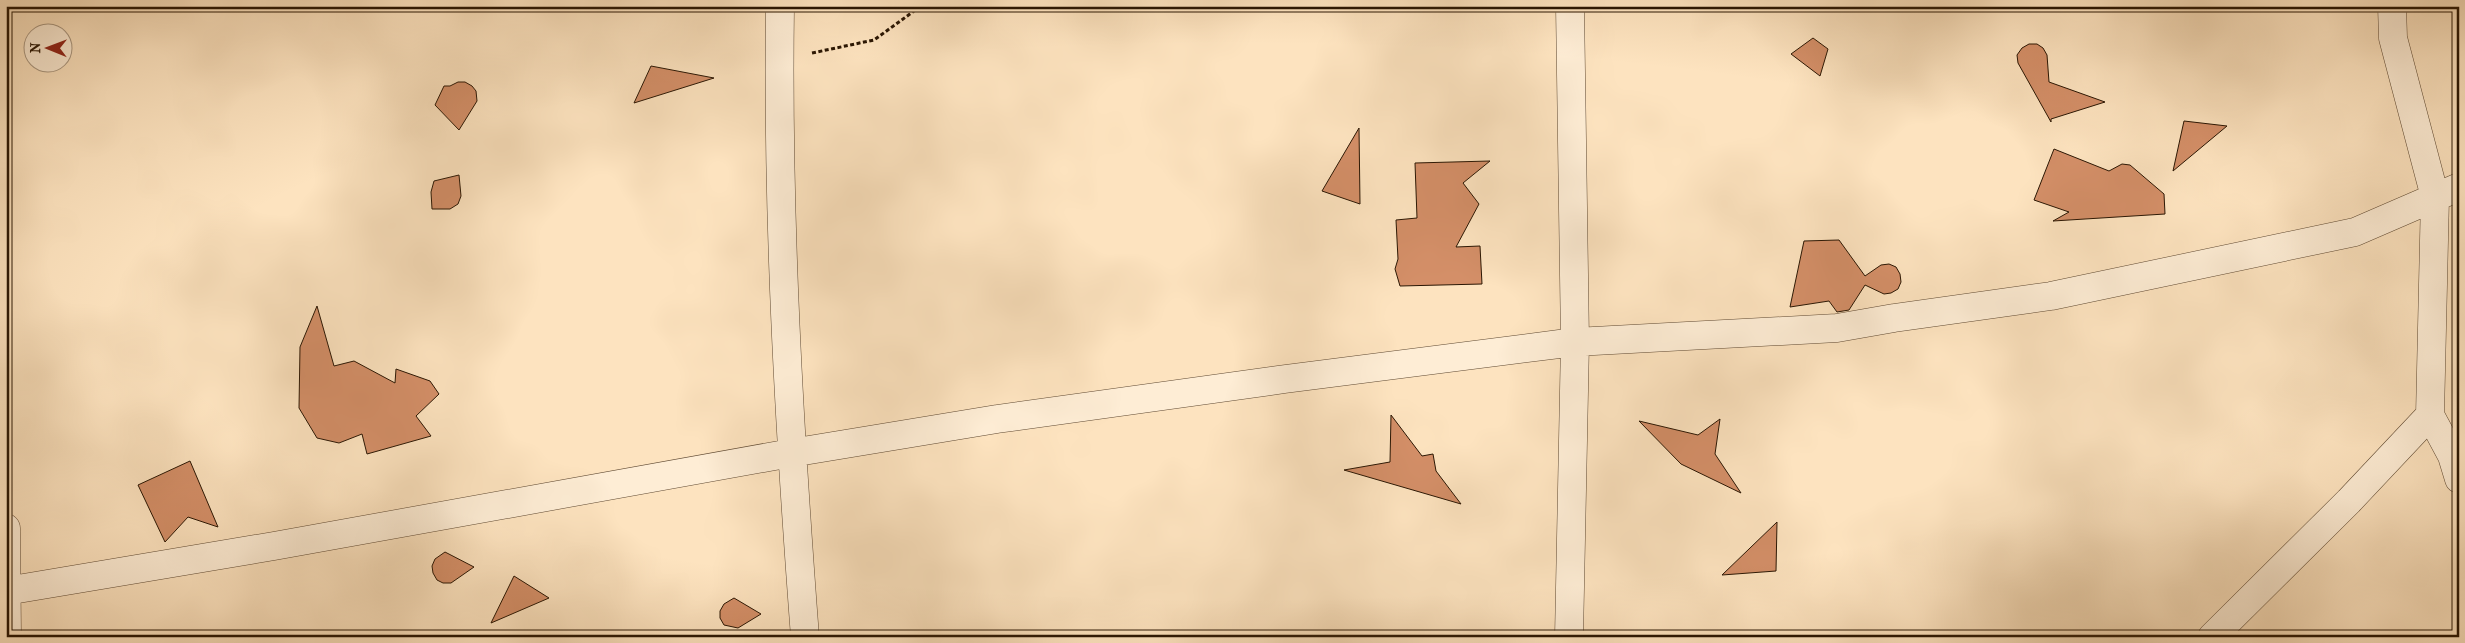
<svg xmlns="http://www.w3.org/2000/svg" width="2465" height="643" font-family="'IM FELL French Canon',serif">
<rect width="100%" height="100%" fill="#fde3bf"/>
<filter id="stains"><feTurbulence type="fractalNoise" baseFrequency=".004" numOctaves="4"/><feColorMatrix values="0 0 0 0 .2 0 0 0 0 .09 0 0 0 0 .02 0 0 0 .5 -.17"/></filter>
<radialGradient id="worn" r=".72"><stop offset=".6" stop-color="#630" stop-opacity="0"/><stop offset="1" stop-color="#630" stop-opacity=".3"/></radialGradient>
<path fill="#d48f68" stroke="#2a1603" d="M1813,38l15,11 -8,27 -29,-22z
M2029,44h8l6,4 4,7 2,27 56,20 -54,17v3l-33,-59 -1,-8 5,-7z
M651,66l63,12 -80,25z
M458,82h7l7,4 4,5 1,10 -18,29 -24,-25 9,-19h6z
M2184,121l43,5 -54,45z
M1359,128l1,76 -38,-13z
M2054,149l55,22 13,-7 8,1 34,29 1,20 -112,7 16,-9 -35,-12z
M1490,161l-27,22 16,21 -23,43 24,-1 2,38 -82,2 -5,-17 3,-10 -2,-39 21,-2 -2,-55z
M459,175l2,21 -3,8 -8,5h-18l-1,-17 3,-11z
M1839,240l26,36 16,-11 8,-1 7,3 4,7 1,8 -3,7 -7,4 -7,1 -19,-9 -16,25 -12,2 -8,-11 -39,6 14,-66z
M317,306l17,60 20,-5 41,22 1,-14 34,12 9,13 -23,22 15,20 -64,18 -5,-20 -23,9 -22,-5 -18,-30 1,-61z
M1391,415l31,41 11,-2 3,17 25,33 -117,-34 46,-8z
M1720,419l-5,35 26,39 -60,-29 -42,-43 59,14z
M190,461l28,66 -30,-10 -23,25 -27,-57z
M1777,522l-1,49 -54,4z
M445,552l29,15 -23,16h-8l-6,-3 -4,-7 -1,-7 3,-7z
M514,576l35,22 -58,25z
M734,598l27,16 -23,14 -14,-3 -4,-7v-7l4,-7z"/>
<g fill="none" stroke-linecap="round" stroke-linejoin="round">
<defs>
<path id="street" d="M780,6c-3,211 9,421 25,631
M2392,6l1,32 42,159 -5,218 22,41 7,23
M6,528l1,109
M6,591l268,-45 517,-93 206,-34 288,-40 290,-37 262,-14 57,-10 157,-22 304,-64 104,-45
M1569,637l6,-295 -5,-336
M2212,637l137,-136 81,-86"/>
</defs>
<use href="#street" stroke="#5f4932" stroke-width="29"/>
<path stroke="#2a1603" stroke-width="3" stroke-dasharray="4 2.5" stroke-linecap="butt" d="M812,53l62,-13 47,-34"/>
<use href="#street" stroke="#feedd5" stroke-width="28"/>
</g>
<rect width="2465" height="643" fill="none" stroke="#fde3bf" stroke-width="25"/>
<rect x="8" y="8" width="2450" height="628" fill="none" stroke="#2a1603" stroke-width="2.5"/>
<rect x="12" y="12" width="2440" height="618" fill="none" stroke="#2a1603"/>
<g transform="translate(48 48) rotate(271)"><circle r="24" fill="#feedd5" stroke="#a99781"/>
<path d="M0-4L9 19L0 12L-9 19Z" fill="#8f2418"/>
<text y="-8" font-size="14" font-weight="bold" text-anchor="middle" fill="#2a1603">N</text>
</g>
<rect width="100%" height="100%" filter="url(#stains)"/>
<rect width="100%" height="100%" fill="url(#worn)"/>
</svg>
